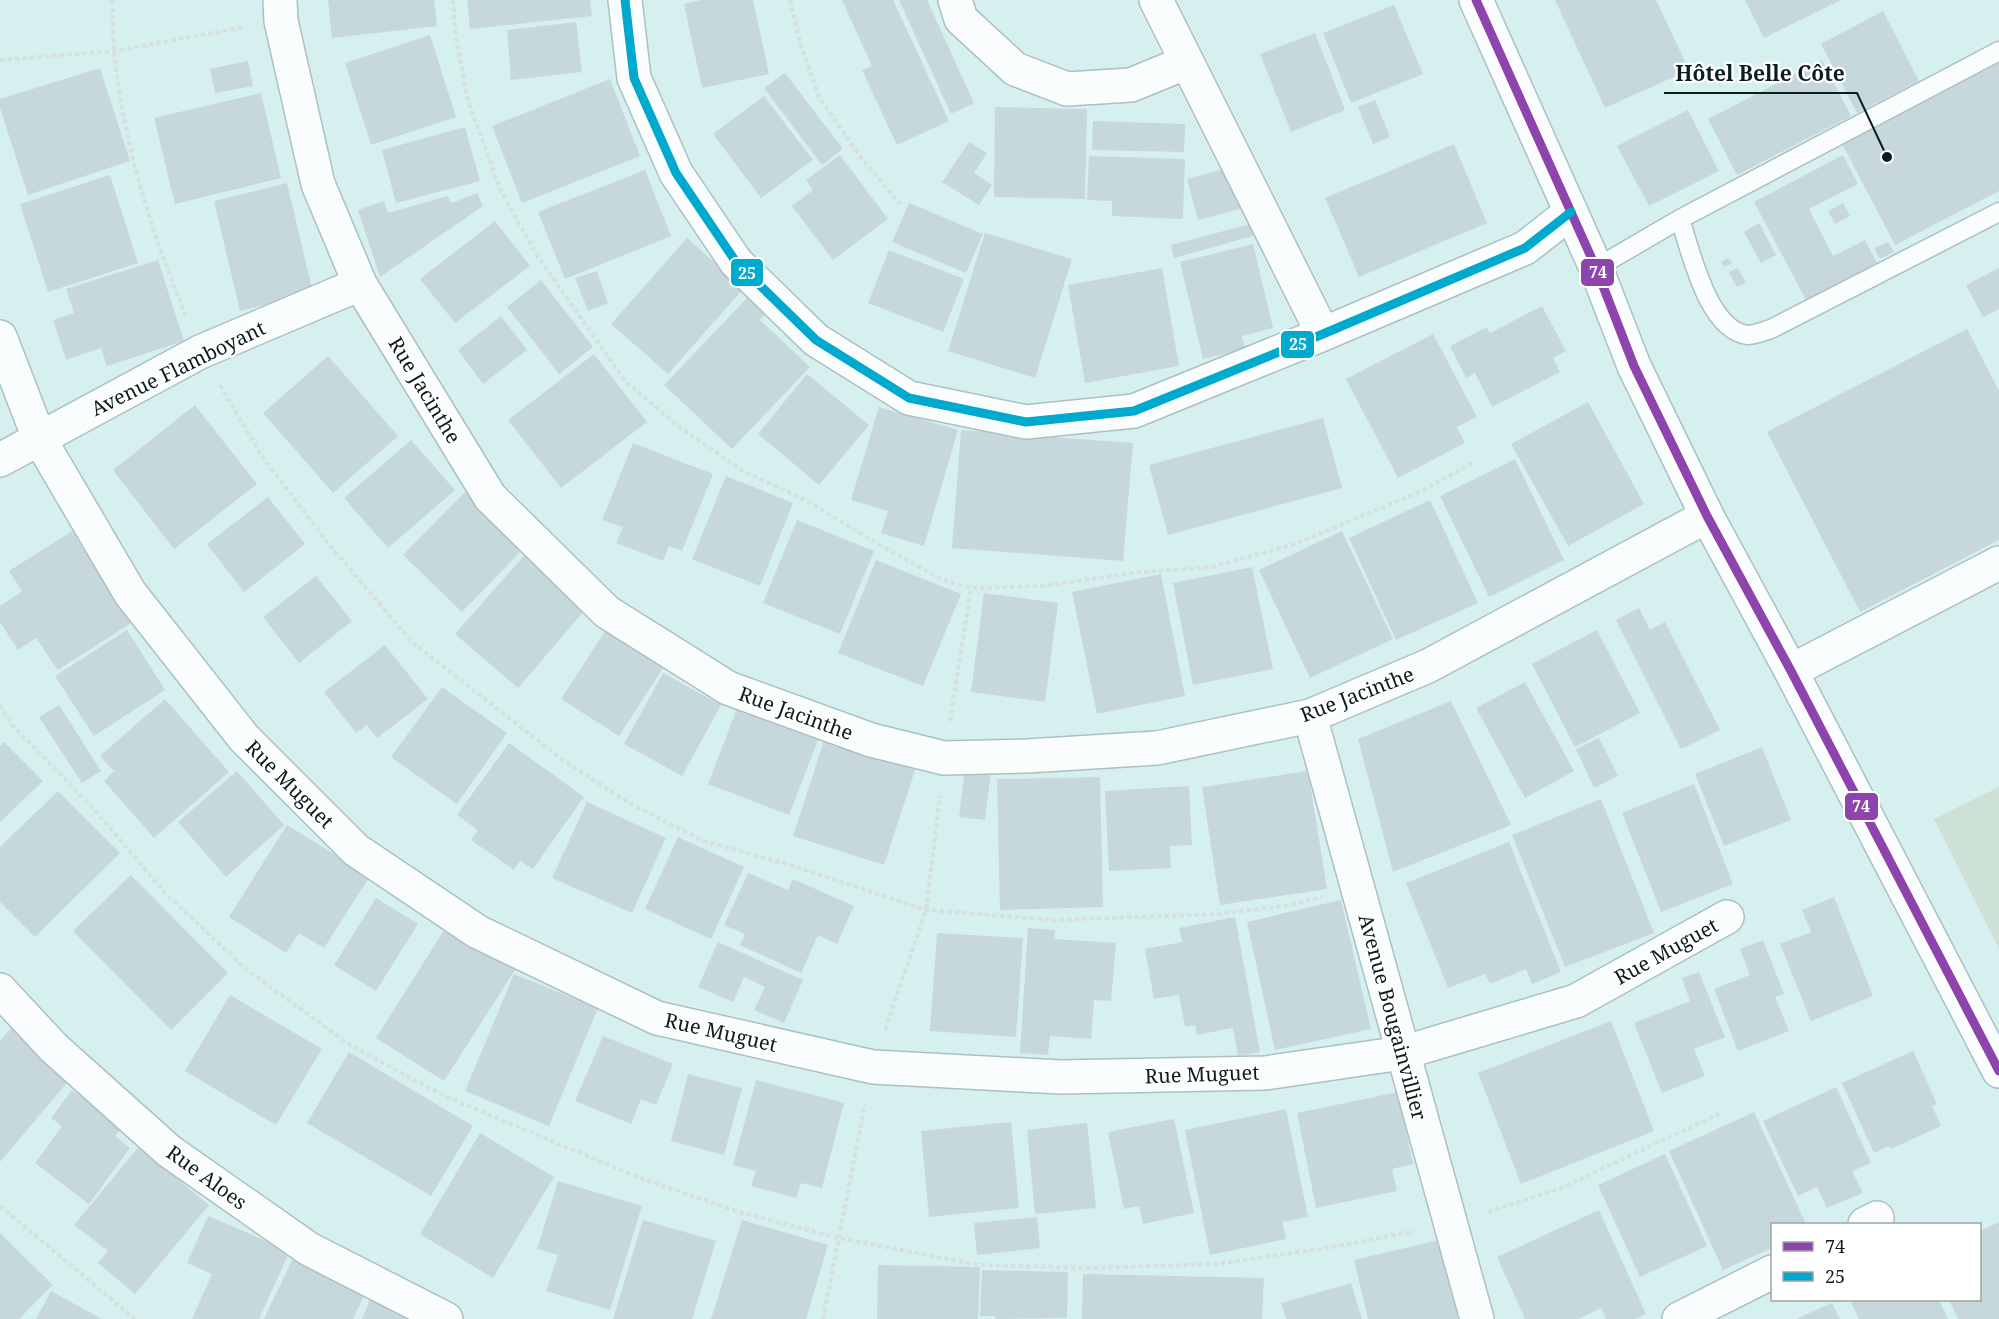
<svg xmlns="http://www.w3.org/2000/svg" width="1999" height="1319" font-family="'Noto Serif',serif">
<rect width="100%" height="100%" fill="#d6f0f0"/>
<path fill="#cce0d5" d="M1999,787v162l-65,-130z"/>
<path fill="#c6d8db" d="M328,0h106l3,26 -105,12z
M467,0h123l2,16 -122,13z
M701,0h52l16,74 -67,14 -18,-84z
M842,0h51l56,121 -52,24 -35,-75 10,-4z
M899,0h28l47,103 -23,11z
M1555,0h101l33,70 -84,38z
M1745,0h96l-77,38z
M1394,5l29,69 -72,29 -28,-70z
M1883,11l36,70 -62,32 -36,-69z
M576,22l6,50 -71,8 -4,-50z
M1315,33l30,77 -54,22 -31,-78z
M430,35l26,82 -85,28 -26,-82z
M1999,58v133l-104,54 -55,-105z
M1822,60l29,56 -114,59 -29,-56z
M248,61l5,25 -38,7 -5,-24z
M100,68l30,93 -102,34 -28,-87v-9z
M785,73l58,76 -21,16 -58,-77z
M610,79l30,77 -118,47 -30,-77z
M261,93l20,85 -106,26 -21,-86z
M764,96l49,64 -52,38 -48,-64z
M1375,100l15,37 -17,7 -15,-37z
M995,107l92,2 -2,90 -91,-2z
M1688,110l31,61 -70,35 -32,-60z
M1093,121l92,3 -1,28 -92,-2z
M465,127l15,54 -84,22 -14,-53z
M969,142l18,11 -13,20 18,12 -13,20 -37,-23z
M1454,144l33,79 -128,54 -34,-79z
M840,155l48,64 -55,41 -41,-54 21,-16 -7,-10z
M1843,155l15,29 -49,25 24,47 32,-16 12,23 -71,37 -52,-98z
M1089,156l96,3 -2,60 -71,-3v-15l-25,-1z
M1231,167l12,41 -45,12 -11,-41z
M645,170l26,66 -106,43 -27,-67z
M110,175l28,88 -90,29 -28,-88z
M287,183l26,110 -73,18 -26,-110z
M477,193l6,13 -103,71 -22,-67 26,-9 4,12 59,-17 5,7z
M909,203l74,31 -17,39 -74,-31z
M1843,203l7,13 -15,8 -7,-13z
M495,221l35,45 -75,57 -35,-44z
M1759,223l17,32 -15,8 -17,-31z
M1250,224l3,12 -79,22 -3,-13z
M985,233l87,26 -37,119 -87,-27z
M687,238l57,50 -76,86 -57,-50z
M1888,242l6,10 -14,7 -6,-11z
M1253,244l20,84 -31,8 3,13 -42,10 -23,-97z
M889,250l75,29 -21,53 -75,-29z
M1728,258l4,5 -8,4 -3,-5z
M158,260l26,81 -77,25 -6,-18 -35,12 -13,-40 21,-7 -8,-24z
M1162,268l17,98 -94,17 -17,-98z
M1738,268l8,15 -9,4 -8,-15z
M1999,268v41l-16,8 -17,-32z
M597,271l11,32 -20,8 -13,-33z
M541,280l52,67 -34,27 -52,-67z
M749,296l17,17 -6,7 50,47 -78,82 -68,-64z
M1542,306l24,45 -13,7 7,14 -68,35 -17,-34 -9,5 -16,-32 37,-19 3,6z
M501,316l26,34 -44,34 -25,-34z
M1967,329l32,62v149l-139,72 -93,-180z
M1433,334l44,83 -20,10 8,16 -67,35 -52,-99z
M594,354l53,68 -86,66 -53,-68z
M328,356l70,80 -65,57 -70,-80z
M807,374l62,51 -50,60 -61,-51z
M1588,402l56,102 -76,42 -57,-102z
M195,405l62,79 -83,65 -61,-79z
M879,407l79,23 -34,116 -43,-13 7,-22 -37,-11z
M1323,418l19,70 -174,47 -19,-70z
M961,430l172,13 -10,118 -171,-13z
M411,440l44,50 -67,58 -44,-50z
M633,443l80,31 -31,77 -13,-5 -6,15 -47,-18 7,-16 -21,-7z
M1515,459l49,101 -75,37 -49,-101z
M726,476l67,27 -33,83 -68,-27z
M465,492l58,57 -61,63 -59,-57z
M268,497l37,47 -61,48 -37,-48z
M1430,500l48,103 -82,37 -47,-102z
M797,520l77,31 -34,83 -77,-31z
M72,531l59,92 -73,47 -22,-32 -18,12 -18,-28v-16l22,-15 -13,-20z
M1342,531l51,108 -83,39 -51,-108z
M528,551l62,53 -72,84 -63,-54z
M876,560l85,34 -38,92 -85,-33z
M1252,567l21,102 -80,16 -20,-102z
M1161,574l24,122 -88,18 -25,-122z
M316,576l36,45 -53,42 -36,-46z
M984,593l74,10 -13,99 -74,-10z
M1639,608l11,22 15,-8 55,108 -39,19 -65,-129z
M607,628l58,37 -46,71 -58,-37z
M127,630l38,60 -71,46 -39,-60z
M1597,630l43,83 -65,34 -43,-83z
M385,645l43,54 -51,39 -10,-13 -11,8 -32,-41z
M663,673l58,32 -39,71 -58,-32z
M1525,682l49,89 -49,27 -49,-90z
M442,687l65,46 -50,71 -66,-47z
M165,699l64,73 -75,66 -50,-57 10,-10 -14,-15z
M740,701l81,31 -32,83 -81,-31z
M1451,701l60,124 -118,47 -35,-133z
M59,705l42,66 -19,12 -43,-66z
M827,732l91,29 -34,104 -91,-29z
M1599,738l19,38 -24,12 -18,-39z
M4,742l39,39 -43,41v-76z
M509,743l75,54 -51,72 -13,-8 -6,9 -43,-30 7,-10 -21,-15z
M1762,747l29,73 -67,26 -29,-72z
M965,768l26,3 -6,49 -26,-3z
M237,771l47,54 -58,52 -48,-55z
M1308,771l19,118 -107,16 -18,-118z
M1100,777l3,130 -103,3 -3,-131z
M1694,784l39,100 -72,28 -39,-99z
M1189,786l3,59 -22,1 1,22 -62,3 -4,-80z
M58,791l62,62 -85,84 -35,-35v-55z
M1601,799l53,134 -89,34 -53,-132z
M587,802l79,36 -34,75 -80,-35z
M287,825l83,51 -46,72 -25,-15 -13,20 -57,-36z
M678,837l66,30 -33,72 -66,-30z
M1509,842l52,130 -29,12 -6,-15 -36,15 -5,-10 -37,14 -42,-105z
M748,873l40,17 5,-11 61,27 -17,38 -19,-9 -17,38 -61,-28 5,-11 -21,-9z
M131,875l97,98 -57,57 -98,-99z
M1834,897l39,99 -62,25 -31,-77 31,-12 -9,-22z
M376,898l42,26 -42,67 -42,-26z
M1341,900l30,129 -96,21 -28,-128z
M1235,917l25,135 -22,4 -5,-28 -36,7 -2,-10 -10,2 -6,-32 -25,4 -9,-50 37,-7 -3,-14z
M446,927l69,43 -71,111 -68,-43z
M1028,928l27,2 -1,9 62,4 -5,58 -17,-1 -3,39 -41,-3 -2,19 -28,-2z
M937,933l86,5 -7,99 -86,-6z
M1763,940l21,54 -9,3 14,34 -51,20 -24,-62 36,-14 -10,-26z
M718,942l85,38 -19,43 -30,-13 11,-23 -21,-10 -11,25 -35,-15z
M1699,972l26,65 -31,12 11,27 -43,17 -28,-70 56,-22 -8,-23z
M514,974l84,34 -49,118 -84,-35z
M230,995l92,54 -46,76 -91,-54z
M1611,1021l43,110 -133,53 -43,-111z
M12,1027l60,50 -72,85v-121z
M603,1036l70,28 -17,41 -15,-6 -10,25 -56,-23z
M1913,1051l24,53 -5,2 9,20 -50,23 -2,-3 -15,7 -32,-70z
M349,1052l124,74 -42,70 -124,-73z
M688,1074l54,14 -18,67 -53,-14z
M756,1080l88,23 -22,85 -21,-5 -5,15 -45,-12 5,-15 -23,-6z
M1836,1087l35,76 -19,8 11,22 -36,15 -10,-21 -19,9 -35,-75z
M72,1090l50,37 -7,9 15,12 -41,56 -54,-41 27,-37 -11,-8z
M1398,1092l15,72 -21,5 5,22 -81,17 -19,-95z
M1286,1109l22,108 -26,5 4,17 -76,16 -25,-125z
M1754,1112l52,112h-34v24l-49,22 -54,-119z
M1174,1119l20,94 -51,11 -4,-18 -15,3 -16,-77z
M1011,1122l8,86 -90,9 -8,-86z
M1087,1123l9,85 -61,6 -8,-84z
M480,1133l74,44 -61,101 -73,-44z
M145,1139l7,19 57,47 -74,89 -37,-31 10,-12 -34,-26z
M1665,1154l42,92 -67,31 -42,-92z
M558,1181l84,25 -32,104 -64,-19 12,-36 -21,-6z
M1599,1210l47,104 -11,5h-29l-5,-11 -23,11h-53l-28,-62z
M208,1216l82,35 -31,68h-67l20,-45 -25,-11z
M1037,1217l3,31 -63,7 -3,-32z
M643,1220l73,21 -24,78h-79z
M742,1220l86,25 -22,74h-95z
M1999,1222v97h-41l-9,-19h31v-69z
M0,1233l53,52 -34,34h-19z
M1439,1240l19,79h-90l-14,-59z
M296,1252l73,33 -16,34h-89z
M878,1265l102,2 -2,52h-101z
M982,1270l86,2 -1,46 -72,1v-3h-15z
M1083,1274l181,4 -2,41h-180z
M1351,1283l11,36h-76l-5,-16z
M51,1291l51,28h-66z
M373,1292l64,27h-75z
M1850,1300h89l9,19h-89z
M1832,1303l8,16h-44z"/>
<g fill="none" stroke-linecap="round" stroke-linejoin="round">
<defs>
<path id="lane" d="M1680,219c11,33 28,112 68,116 7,0 16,-4 23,-6l228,-117
M1596,268l84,-49 319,-168"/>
<path id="street" d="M280,0l1,21 37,163 42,100 130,213 117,115 121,76 143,52 73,18 83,-2 130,-8 153,-32 118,-50 279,-150
M625,0l9,78 42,95 60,89 80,78 93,58 117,24 108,-11 189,-77 202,-86 46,-36
M955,0l6,19 54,50 52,20 64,-4 56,-23
M1156,0l167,334
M0,337l39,101 91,155 114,145 112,112 122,82 179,86 216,49 188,10 204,-4 137,-20 174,-52 151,-84
M0,460l200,-108 160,-68
M1791,671l208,-108
M1310,716l167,603
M0,990l54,58 115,103 140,98 137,70
M1865,1224l12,-6
M1679,1319l93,-47"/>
<path id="secondary" d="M1476,0l120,268 38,98 73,150 84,155 208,400"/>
</defs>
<use href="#lane" stroke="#acc0c0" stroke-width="21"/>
<use href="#street" stroke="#acc0c0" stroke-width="36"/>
<use href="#secondary" stroke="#acc0c0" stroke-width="36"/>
<path stroke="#d7dfdf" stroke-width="4" stroke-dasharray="4.5 3" stroke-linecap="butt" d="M112,0c1,17 1,34 2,51 9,91 37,181 72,265
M453,0l2,32 13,69 33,90 35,63 89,127 56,47 64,44 60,28 82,49 56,31 28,8 71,-2 90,-13 80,-6 83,-23 122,-51 56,-30
M790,0l11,46 19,53 42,60 38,45
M0,60l114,-9 131,-24
M220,385l42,71 65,86 85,100 148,116 69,45 75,38 83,23 139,46 129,10 164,-6 71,-9 32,-8
M0,705l11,19 82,84 72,85 82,77 106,77 92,49 195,82 102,35 97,25 140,27 112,3 125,-4 123,-18 75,-15
M950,721l21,-133
M885,1030l41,-120 14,-114
M0,1206l135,113
M1488,1212l71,-23 162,-76
M823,1319l42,-215"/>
<use href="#lane" stroke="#f9fdfd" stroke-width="18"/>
<use href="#street" stroke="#f9fdfd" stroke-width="33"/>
<use href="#secondary" stroke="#f9fdfd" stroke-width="33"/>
<defs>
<path id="bus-1" d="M1476,0l120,268 38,98 73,150 84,155 208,400"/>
<path id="bus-2" d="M625,0l9,78 42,95 60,89 80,78 93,58 117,24 108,-11 189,-77 202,-86 46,-36"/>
</defs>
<use href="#bus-1" stroke="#fff" stroke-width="14"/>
<use href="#bus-2" stroke="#fff" stroke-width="14"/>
<use href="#bus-1" stroke="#8e44ad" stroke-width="9"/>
<use href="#bus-2" stroke="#00a9ce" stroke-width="9"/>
</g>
<g text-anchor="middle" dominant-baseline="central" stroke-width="4.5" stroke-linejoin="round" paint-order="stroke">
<g font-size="20" fill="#0b1d1d" stroke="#fff">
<text transform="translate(178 368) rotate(-26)">Avenue Flamboyant</text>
<text transform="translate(425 390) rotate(59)">Rue Jacinthe</text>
<text transform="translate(1357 694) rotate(-21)">Rue Jacinthe</text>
<text transform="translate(796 713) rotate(20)">Rue Jacinthe</text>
<text transform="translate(290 784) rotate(45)">Rue Muguet</text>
<text transform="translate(1666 951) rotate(-29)">Rue Muguet</text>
<text transform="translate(1393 1017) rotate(75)">Avenue Bougainvillier</text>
<text transform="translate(721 1032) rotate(13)">Rue Muguet</text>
<text transform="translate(1202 1074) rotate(-2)">Rue Muguet</text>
<text transform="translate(207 1177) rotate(36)">Rue Aloes</text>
</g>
</g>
<path fill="none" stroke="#0b1d1d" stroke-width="2" d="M1887 157L1857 93H1664"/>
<circle fill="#0b1d1d" stroke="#fff" stroke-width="2" cx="1887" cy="157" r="6"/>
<g font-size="21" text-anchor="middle" font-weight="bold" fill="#0b1d1d" stroke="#fff" stroke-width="4.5" stroke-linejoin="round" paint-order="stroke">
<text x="1760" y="81">Hôtel Belle Côte</text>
</g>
<g stroke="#fff" stroke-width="2">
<rect x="1580" y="258" width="35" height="29" rx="6" fill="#8e44ad"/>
<rect x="730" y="258" width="34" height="29" rx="6" fill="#00a9ce"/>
<rect x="1280" y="330" width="35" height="29" rx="6" fill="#00a9ce"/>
<rect x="1844" y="792" width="35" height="29" rx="6" fill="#8e44ad"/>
</g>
<g font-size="16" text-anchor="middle" font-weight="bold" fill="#fff">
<text x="1598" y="278">74</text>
<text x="747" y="279">25</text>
<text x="1298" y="350">25</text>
<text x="1861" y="812">74</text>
</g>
<rect x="1771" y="1223" width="210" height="78" fill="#ffffff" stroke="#9da5a5" stroke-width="1.5"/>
<rect x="1783" y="1242" width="30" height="9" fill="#8e44ad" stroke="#9da5a5" stroke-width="1.5"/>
<text x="1825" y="1253" font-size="18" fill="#0b1d1d">74</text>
<rect x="1783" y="1272" width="30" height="9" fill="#00a9ce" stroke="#9da5a5" stroke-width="1.5"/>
<text x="1825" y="1283" font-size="18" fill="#0b1d1d">25</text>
</svg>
